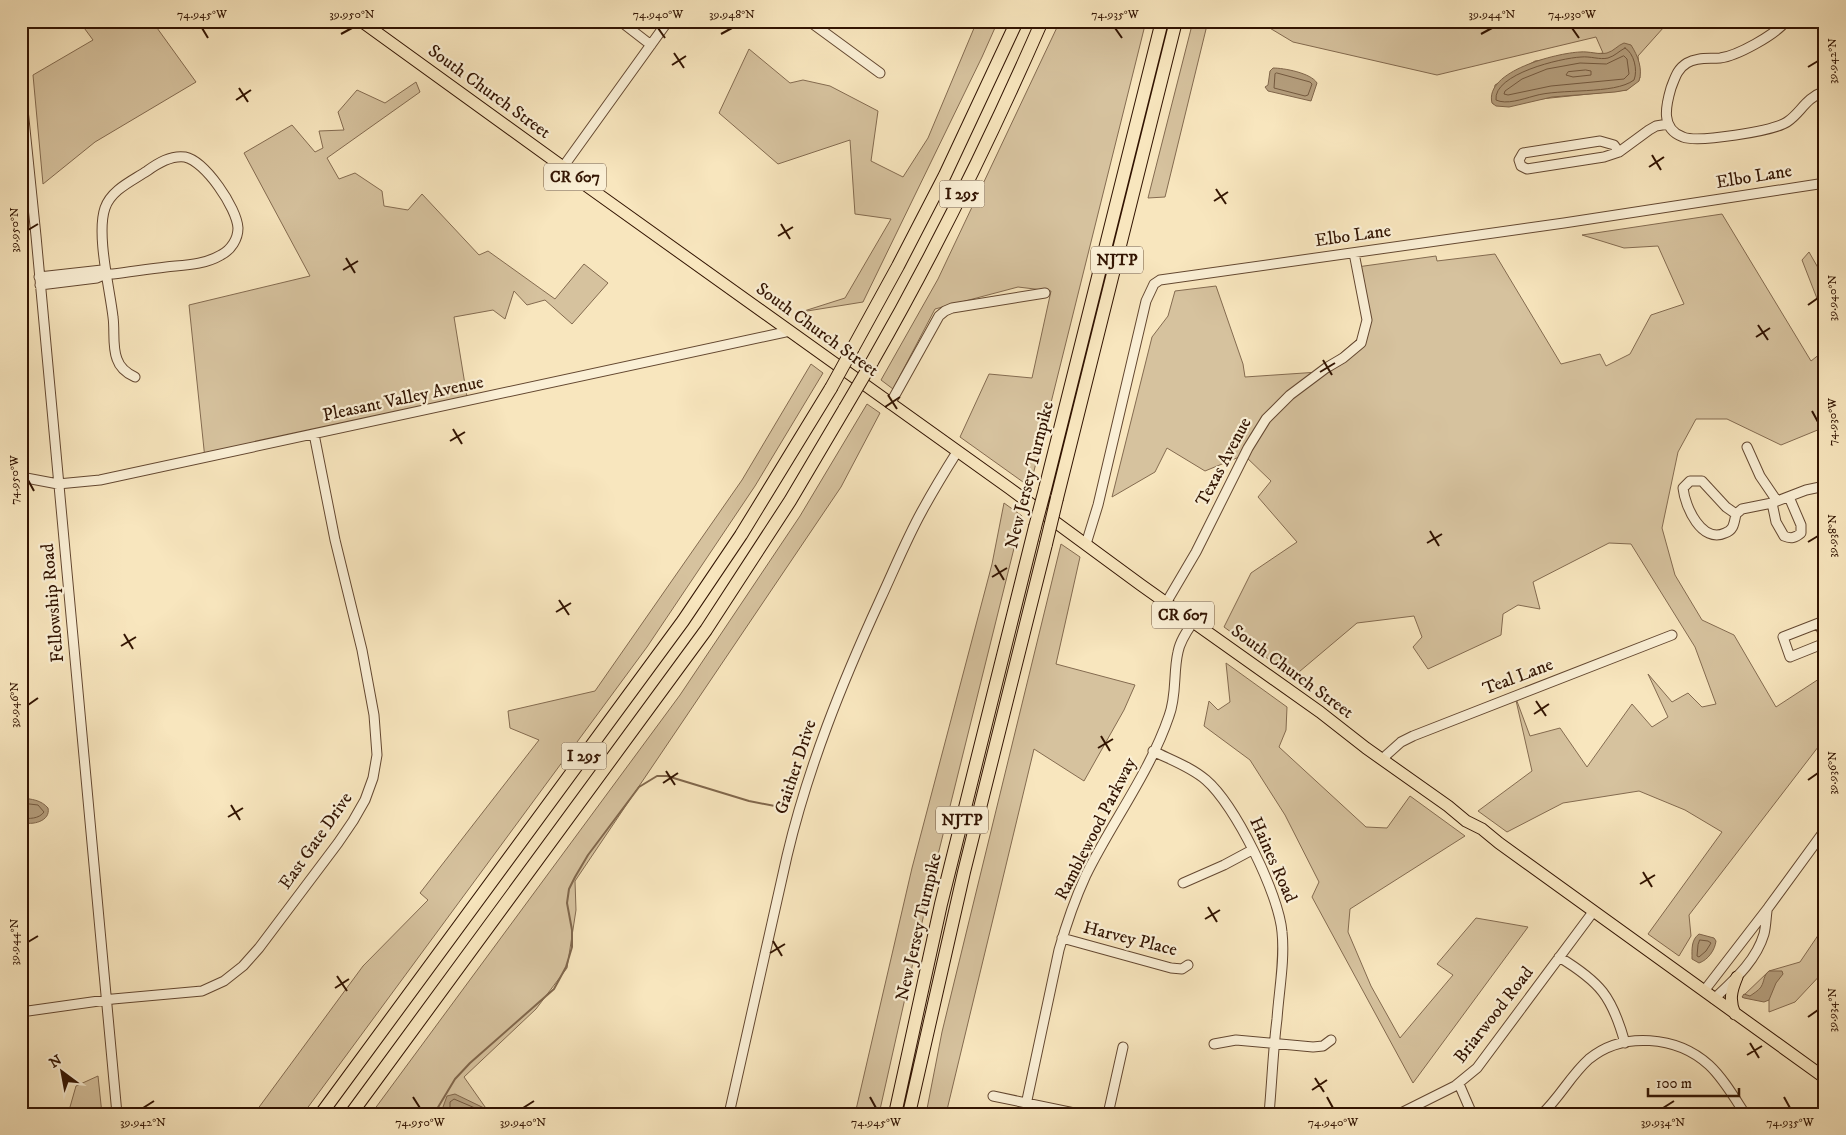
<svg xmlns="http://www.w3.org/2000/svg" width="1846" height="1135" font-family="'IM FELL DW Pica',serif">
<rect width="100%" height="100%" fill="#f8e6be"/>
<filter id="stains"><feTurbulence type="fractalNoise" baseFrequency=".004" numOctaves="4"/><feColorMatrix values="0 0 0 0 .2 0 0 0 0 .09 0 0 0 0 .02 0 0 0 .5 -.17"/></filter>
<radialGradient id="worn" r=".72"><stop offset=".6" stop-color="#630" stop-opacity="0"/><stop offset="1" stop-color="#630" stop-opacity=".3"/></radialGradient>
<path fill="#d6c29e" stroke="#846b50" d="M79,21h73l44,61 -101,60 -52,42 -10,-109 60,-35z
M977,21h21l-16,36 -119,245 -62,10 44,-14 46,-79 -36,-5 -5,-74 -72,24 -59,-51 30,-64 41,34 13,-3 27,6 48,25 -7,50 32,16 25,-39z
M1060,21h86l-116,466 -70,-50 29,-63 43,4 19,-87 -33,-4 -83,22 -42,80 -12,-9 57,-101z
M1193,21h15l-43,176 -17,1z
M1258,21h425l-19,6 -26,29 2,22 -13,12 -134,14 2,-19 40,-24 68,-8 -7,-16 -159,38 -144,-33z
M416,82l4,10 -93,66 12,21 16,-6 27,18 2,15 24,4 14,-16 57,61 9,-4 67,48 29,-35 24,19 -36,41 -27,-24 -18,5 -13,-14 -9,28 -12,-9 -39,7 14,86 -263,56 -16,-154 121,-29 -66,-123 48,-28 23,27 8,-4 -4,-17 25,-1 -6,-18 19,-22 28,13z
M1722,214l89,147 14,-11v77l-44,18 -54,-26h-31l-18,33 -16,76 13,47 27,45 32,15 42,72 49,-32v63l-136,177 2,21 -12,20 -31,-22 74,-102 -37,-22 -46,-19 -76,12 -56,29 -29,-21 54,-40 -17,-75 15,40 30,-8 27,39 45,-63 20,23 16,-10 -20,-43 24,28 16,-9 14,14 14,-3 -21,-57 -64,-103 -22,-1 -76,39 7,27 -22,-4 -15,9 -2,21 -73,34 -15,-22 9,-10 -8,-21 -57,7 -64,54 -69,-50 27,-54 46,-31 -39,-45 13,-16 -27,-26 -39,16 -38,-23 -12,24 -43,25 40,-160 16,-21 7,-25 41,-5 27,78 2,13 74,-5 49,-42 -11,-63 79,-11 1,5 58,-7 66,110 39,-10 6,12 24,-12 21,-39 33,-11 -26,-58 -34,2 -42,-13z
M1809,252l16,28v39l-23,-59z
M811,364l12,9 -68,113 -108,161 -344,467h-49l109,-148 65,-66 -8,-7 119,-153 -29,-12 -2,-17 87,-20 147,-211z
M867,404l13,9 -39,74 -266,394 1,29 -9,58 -31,41 -72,68 26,37h-119l309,-419 120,-179z
M1004,503l18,13 -92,371 -51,227h-24l57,-246 80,-304z
M1061,544l19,13 -24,107 79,21 -11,25 -40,71 -50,-32 -88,365h-20l16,-82z
M1226,663l61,44 -1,23 -7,17 87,80 21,1 23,-32 55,40 -115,73 -2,23 23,54 29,52 53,-63 -16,-11 39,-46 52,9 -115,156 -101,-186 7,-15 -34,-67 -35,-55 -46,-34 5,-25 9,9 12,-8z
M1825,925v45l-30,32 -26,10v-12l-27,-3 27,-26 31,-9z
M98,1076l4,38h-34l8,-28z"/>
<path fill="#b59f7e" stroke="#81674c" d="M1624,43l7,2c7,11 12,24 8,36l-12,9 -12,2 -63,5 -43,10 -13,-1 -4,-3c-8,-32 65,-50 88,-51 9,-1 19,3 27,1 7,-2 11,-8 17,-10z
M1273,68c11,0 38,5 44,15l-6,18 -43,-10 -3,-4 3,-2 2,-14z
M21,798c11,1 20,2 27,10 3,13 -16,18 -26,14z
M1699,934l15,4 2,3c-1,9 -8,19 -17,22l-7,-4c0,-10 -1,-19 7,-25z
M1769,971h13l1,3 -7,9 -7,17 -5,2 -20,-4 -2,-1 2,-3 6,2c4,-3 8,-5 11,-9 4,-7 2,-11 8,-16z
M455,1094l29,14 4,6h-38l-6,-3 -1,-4 4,-11z"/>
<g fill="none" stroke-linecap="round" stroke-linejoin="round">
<path stroke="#745a40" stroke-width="1" d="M1625,48c9,5 13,22 9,32 -20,15 -74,8 -100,16 -11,3 -28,9 -38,4 -3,-26 65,-42 85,-43 9,-1 19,3 27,1 7,-2 11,-7 17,-10z
M1624,56l3,3 2,15 -5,5 -73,7 -43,9 -4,-1 1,-3 17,-12 25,-10 33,-6 26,1z
M1586,70l5,1v4l-18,2 -7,-2 2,-3z
M1277,73l33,9 2,2 -4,11 -3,1 -31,-8 1,-14z
M21,803l17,2 6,7c-5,7 -15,7 -23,6
M1700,940l8,1 3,2 -5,8 -7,6 -2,-1 1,-11z
M450,1114v-12l4,-3 21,9 7,6"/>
<path stroke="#81674c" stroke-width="2" d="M434,1114l21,-35 15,-16 84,-74 12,-22 6,-20v-17l-5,-27 2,-14 6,-12 13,-22 51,-68 18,-11h10l82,25 36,7"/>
<defs>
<path id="minor" d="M620,21l31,24
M809,21l71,52
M1786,21c-11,14 -49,35 -66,37 -11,1 -23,-1 -33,5 -10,6 -12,15 -16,25 -5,17 -11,41 12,49 15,6 90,-6 104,-15 15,-10 17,-23 38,-31
M936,23l1,-2
M21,90l15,146 81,878
M1619,152l-5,-7 -14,-4 -77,12 -4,7 2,6 6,3 77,-12 15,-5 30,-22 7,-4 12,-2
M563,167l105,-146
M39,277l63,-7 4,4h7c17,-2 35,-5 53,-7 18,-2 38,-2 55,-12 10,-5 17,-16 17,-27 -1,-20 -33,-67 -53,-71 -14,-2 -27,6 -38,14 -15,10 -36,19 -42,37 -9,26 5,82 8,109 2,14 -1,29 4,42 3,9 9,14 18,18
M40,285l57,-7 9,-4
M890,404l49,-88 6,-5 7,-3 93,-15
M1747,447l13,29 17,25
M21,477l37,7 42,-4 690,-149
M1772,503l4,19 8,14c7,3 11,2 17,-3v-8l-12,-28
M1736,514l-10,-7 -24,-26h-12l-7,7c2,19 19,56 42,45 9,-3 9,-10 11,-19l6,-5 30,-6 34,-13 19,-4
M1086,544l12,-39 48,-204 8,-17 6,-4 404,-57 261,-40
M1166,603l30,-51 52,-104 18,-29 24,-24 36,-27 17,-10 18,-15 6,-23 -13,-67
M1825,638l-6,-15 -36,14 7,20 35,-14
M1153,751c18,9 38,16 53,29 29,25 73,114 76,152 3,28 -3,58 -5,87 -4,31 -5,63 -8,95
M1382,759l19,-17 12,-6 259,-101
M1183,883l41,-18 28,-15
M1062,938l109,30 11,1 6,-4
M1559,957c41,25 53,39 66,86
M1704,991l64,-83 57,-78
M1714,999c20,-19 42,-38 50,-65 2,-8 2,-16 3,-23
M21,1012l92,-13 89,-8 22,-10 19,-15 16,-18 79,-105 15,-22 12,-21 8,-22 4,-23 -3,-40 -12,-65 -27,-110 -21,-106
M1214,1044l22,-4 77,7 10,-1 8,-6
M1459,1084l13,30
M993,1096l86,18
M729,1114l58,-258c21,-89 55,-173 93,-256 14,-30 26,-60 42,-89 11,-20 23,-40 35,-59
M1024,1114l35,-164c7,-25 16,-51 27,-75 26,-53 64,-103 83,-159 8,-21 4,-43 9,-64 2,-11 9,-21 15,-30
M1108,1114l15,-67
M1399,1114l56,-28 22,-18 116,-156
M1542,1114c18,-17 29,-39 47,-55 34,-28 88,-23 120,6 14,13 25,32 36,49"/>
<path id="major" d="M361,21l202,146 14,12 432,309 132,97 179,127 46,36 82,58 18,15 16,8 17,14 326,235
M1735,1014c-6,-13 -4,-23 2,-37"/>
<path id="highway" d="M853,348l45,-82 47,-91 72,-154
M872,362c63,-110 119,-224 170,-341
M1045,489l117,-468
M1057,498l119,-477
M321,1114l362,-493 58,-86 90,-147
M351,1114l355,-484 84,-129 55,-93
M895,1114l46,-210 94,-377
M909,1114l55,-242 82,-328"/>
</defs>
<use href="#minor" stroke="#644831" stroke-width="11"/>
<use href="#major" stroke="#321402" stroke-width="13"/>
<use href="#highway" stroke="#321402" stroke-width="14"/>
<use href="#minor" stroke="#faefd5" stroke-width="9"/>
<use href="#major" stroke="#f8e6be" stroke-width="11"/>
<use href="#highway" stroke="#f8e6be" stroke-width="12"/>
<defs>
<path id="highway-bridge" d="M831,388l22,-40
M845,408l27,-46
M1035,527l10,-38
M1046,544l11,-46"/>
</defs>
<use href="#highway-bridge" stroke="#321402" stroke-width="14" stroke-linecap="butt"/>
<use href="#highway-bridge" stroke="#f8e6be" stroke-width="12"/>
</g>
<path fill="none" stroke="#321402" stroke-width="2" d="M202,28l6,10M658,28l7,10M1115,28l7,10M1572,28l7,10M341,34l11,-6M721,34l11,-6M1481,34l11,-6M674,53l10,15M672,65l14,-9M1808,67l10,-6M239,88l9,14M236,100l15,-10M1652,155l9,15M1649,167l15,-10M1216,189l10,15M1214,201l14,-9M781,224l9,15M28,230l10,-6M778,236l15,-9M346,258l9,15M343,270l15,-9M1808,305l10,-7M1758,325l10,15M1756,337l14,-9M1323,360l9,15M1320,372l15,-9M888,395l9,14M885,407l15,-10M1812,411l6,11M453,429l9,15M450,441l15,-9M28,480l6,11M1430,531l9,15M1808,542l10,-6M1427,543l15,-9M995,565l9,15M992,577l15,-9M559,600l10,15M556,612l15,-9M124,634l9,15M121,646l15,-9M1536,701l10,15M28,705l10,-7M1534,714l15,-10M1101,736l9,15M1098,748l15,-9M666,771l9,14M1808,780l10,-7M663,783l15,-10M231,805l9,15M228,817l15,-9M1643,872l9,15M1640,884l15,-9M1208,907l9,15M1205,919l15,-9M773,941l9,15M28,942l10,-6M770,953l15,-9M337,976l10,15M335,988l14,-9M1808,1017l10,-7M1750,1043l9,15M1747,1055l15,-9M1315,1078l9,14M1312,1090l15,-10M413,1097l7,11M870,1097l6,11M1327,1097l6,11M1784,1097l6,11M143,1108l11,-7M523,1108l11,-7M1663,1108l11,-7"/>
<g text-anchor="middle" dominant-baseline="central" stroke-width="4.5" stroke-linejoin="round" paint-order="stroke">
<g fill="#faefd5" stroke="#6e5641" stroke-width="1">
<rect x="544" y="163.5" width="62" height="27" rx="4"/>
<rect x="939.5" y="180.5" width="45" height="27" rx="4"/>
<rect x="1091" y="246.5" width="52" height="27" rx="4"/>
<rect x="1152" y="601.5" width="62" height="27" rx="4"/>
<rect x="561.5" y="742.5" width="45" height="27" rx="4"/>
<rect x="936" y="806.5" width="52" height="27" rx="4"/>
</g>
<g font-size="16" font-weight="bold" fill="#321402">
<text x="575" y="177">CR 607</text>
<text x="962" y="194">I 295</text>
<text x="1117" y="260">NJTP</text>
<text x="1183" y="615">CR 607</text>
<text x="584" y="756">I 295</text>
<text x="962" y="820">NJTP</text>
</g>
<g font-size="18" fill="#321402" stroke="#faefd5">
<text transform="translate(489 92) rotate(36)">South Church Street</text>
<text transform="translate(1754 177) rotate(-9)">Elbo Lane</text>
<text transform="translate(1353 236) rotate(-8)">Elbo Lane</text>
<text transform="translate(817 330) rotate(36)">South Church Street</text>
<text transform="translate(403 399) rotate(-12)">Pleasant Valley Avenue</text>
<text transform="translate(1224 462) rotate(-62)">Texas Avenue</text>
<text transform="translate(1030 475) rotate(-76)">New Jersey Turnpike</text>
<text transform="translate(53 603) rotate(-95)">Fellowship Road</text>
<text transform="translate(1292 672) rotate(36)">South Church Street</text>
<text transform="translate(1518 677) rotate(-21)">Teal Lane</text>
<text transform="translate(796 767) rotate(-72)">Gaither Drive</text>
<text transform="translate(1096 829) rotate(-63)">Ramblewood Parkway</text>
<text transform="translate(316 841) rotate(-55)">East Gate Drive</text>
<text transform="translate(1273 860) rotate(66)">Haines Road</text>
<text transform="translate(919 927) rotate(-77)">New Jersey Turnpike</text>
<text transform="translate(1130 939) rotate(14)">Harvey Place</text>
<text transform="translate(1494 1015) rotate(-52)">Briarwood Road</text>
</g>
</g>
<rect width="1846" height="1135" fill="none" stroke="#f8e6be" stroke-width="55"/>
<g transform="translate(62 1072) rotate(328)" stroke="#faefd5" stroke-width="4" paint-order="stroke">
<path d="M0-4L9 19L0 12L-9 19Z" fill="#321402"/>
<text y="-8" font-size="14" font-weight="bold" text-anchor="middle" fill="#321402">N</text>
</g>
<path d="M1648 1088v8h91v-8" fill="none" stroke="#321402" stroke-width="2.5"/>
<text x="1656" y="1088" font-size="15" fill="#321402" stroke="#faefd5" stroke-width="4" paint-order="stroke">100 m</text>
<rect x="28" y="28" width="1790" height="1080" fill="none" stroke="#321402" stroke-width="2"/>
<g font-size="12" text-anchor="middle" fill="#321402">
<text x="202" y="18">74.945°W</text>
<text x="352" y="18">39.950°N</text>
<text x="658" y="18">74.940°W</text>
<text x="732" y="18">39.948°N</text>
<text x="1115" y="18">74.935°W</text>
<text x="1492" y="18">39.944°N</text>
<text x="1572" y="18">74.930°W</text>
<text transform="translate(1832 61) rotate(-90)" y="4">39.942°N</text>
<text transform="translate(14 230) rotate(-90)" y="4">39.950°N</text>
<text transform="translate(1832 298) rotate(-90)" y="4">39.940°N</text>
<text transform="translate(1832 422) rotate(-90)" y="4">74.930°W</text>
<text transform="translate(14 480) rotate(-90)" y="4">74.950°W</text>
<text transform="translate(1832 536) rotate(-90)" y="4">39.938°N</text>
<text transform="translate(14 705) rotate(-90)" y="4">39.946°N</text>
<text transform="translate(1832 773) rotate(-90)" y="4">39.936°N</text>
<text transform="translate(14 942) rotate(-90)" y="4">39.944°N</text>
<text transform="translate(1832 1010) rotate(-90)" y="4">39.934°N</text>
<text x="143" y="1126">39.942°N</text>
<text x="420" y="1126">74.950°W</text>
<text x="523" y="1126">39.940°N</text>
<text x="876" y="1126">74.945°W</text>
<text x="1333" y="1126">74.940°W</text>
<text x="1663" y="1126">39.934°N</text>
<text x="1790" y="1126">74.935°W</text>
</g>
<rect width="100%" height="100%" filter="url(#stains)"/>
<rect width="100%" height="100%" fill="url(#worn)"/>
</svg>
